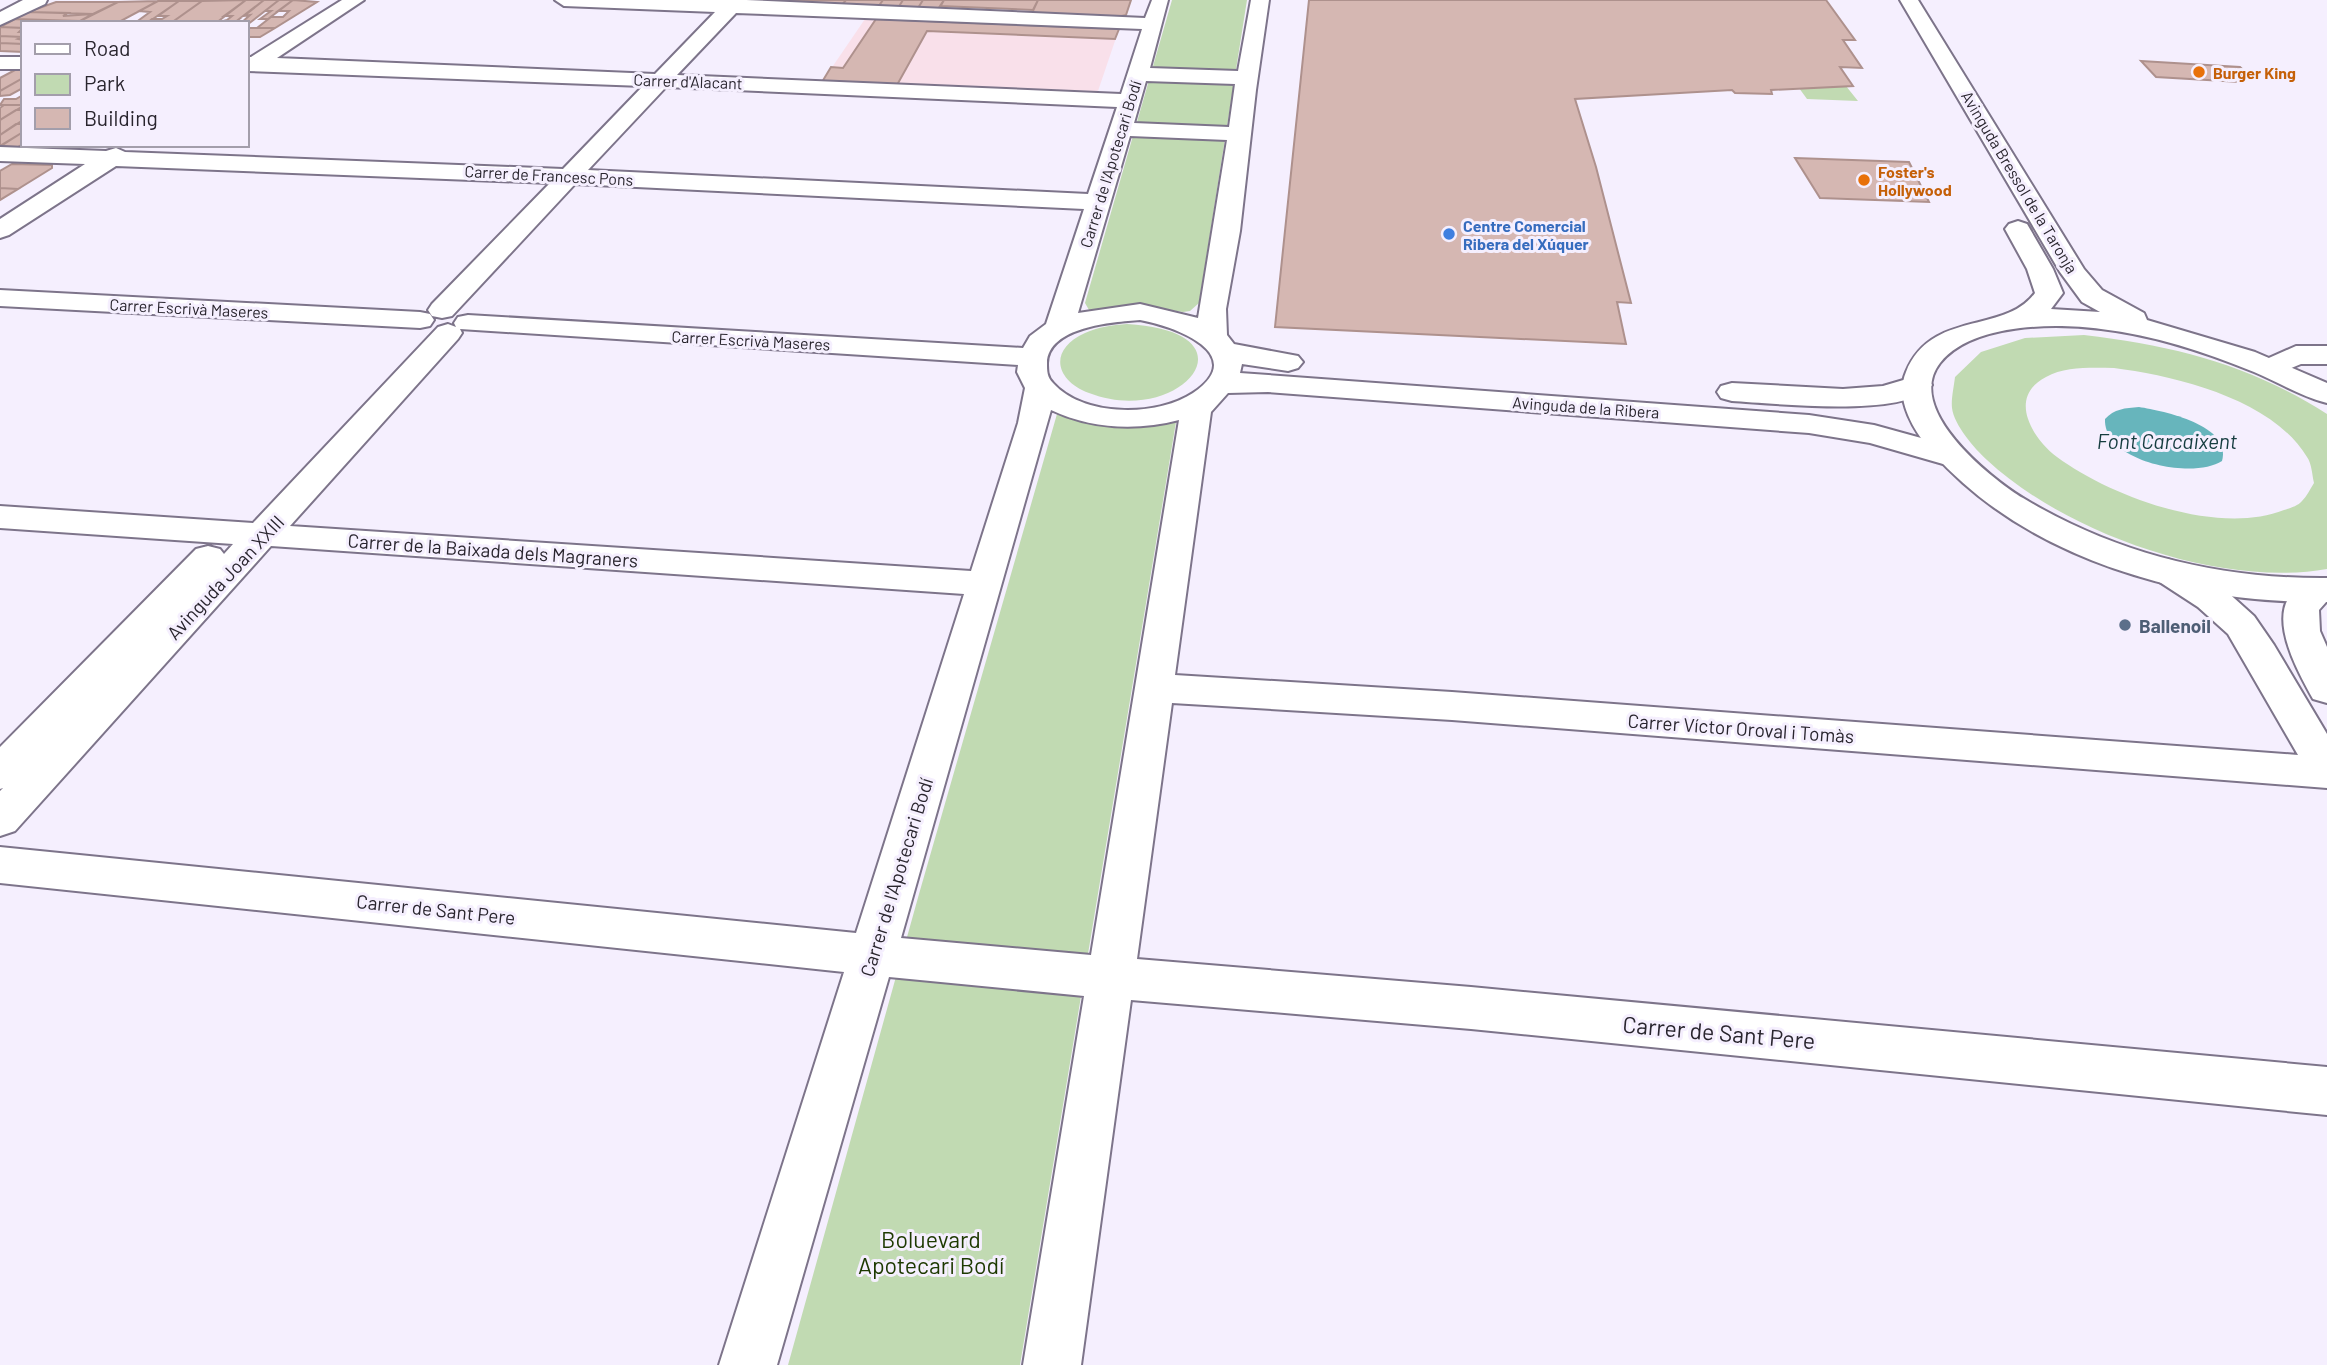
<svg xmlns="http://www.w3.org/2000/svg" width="2327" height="1365" font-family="Barlow,sans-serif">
<rect width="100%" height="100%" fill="#f5effe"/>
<path fill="#f9e0ea" d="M865,19l254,10 -21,62 -8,2 -268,-11z"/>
<path fill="#c1dab2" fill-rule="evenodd" d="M1172,0h75l-48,303 -9,8 -7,1 -46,-7 -48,5 -4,-7z
M1846,86l12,15 -51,-2 -8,-11z
M1127,324c135,8 52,104 -38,69 -34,-13 -41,-43 -4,-60 13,-6 27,-8 42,-9z
M2084,335c92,11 164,29 243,79v155c-107,19 -262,-36 -340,-109 -12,-11 -33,-35 -35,-52 -1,-9 2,-22 3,-31l26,-25 44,-14zM2114,368c62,8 158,31 193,89 5,7 5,18 7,26 -4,6 -7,13 -12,18 -4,5 -12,7 -18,9 -66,26 -173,-13 -227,-53 -25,-19 -50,-60 -11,-80 20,-11 46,-9 68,-9z
M1057,414c41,11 77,14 119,8l-156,943h-232l131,-471z"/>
<path fill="#67b5bc" d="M2139,407c25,4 93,18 83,54 -29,19 -119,1 -117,-42 9,-10 20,-11 34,-12z"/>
<path fill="#d5b7b2" stroke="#ae918d" stroke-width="2" d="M246,0l-30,23h-45l31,-22z
M246,0h18l-30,23h-18l11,-3 5,-4h-8z
M264,0h15l-32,25 -6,-2 9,-8 -6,1z
M279,0h14l-25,19h-8l11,-8h-6z
M293,0l24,2 -42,26h-18l14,-11h12l6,-6h-11z
M785,0h61l-5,6 -55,-1z
M846,0h37l-5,7 -37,-1z
M883,0h20l-5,8 -20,-1z
M903,0h20l-5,8h-20z
M923,0h21l-5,9 -21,-1z
M944,0h94l-5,10 -93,-4z
M1038,0h93l-5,15 -9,2 -85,-4z
M1309,0h517l29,40h-12l19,28 -22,-1 13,19 -82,4 1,4 -37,-1 -3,-3 -157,9 21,68 35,136 -14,-1 9,42 -351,-17z
M158,1h21l-32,22h-12l15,-11 -11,-1z
M158,1l-39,21 -39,-1 38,-19z
M179,1h23l-31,22h-24l5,-4h10l5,-3h-9z
M56,2h62l-25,12 -65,-2z
M28,12l40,1 -5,3 30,-2 -13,7 -65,-2z
M15,19l65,2 -57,2v5l-23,-1z
M876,19l243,10 -4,10 -188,-8 -30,54 -75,-3 9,-15 12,1z
M0,27l23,1 -4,4h4v5l-23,-1z
M247,28h28l-15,9h-13z
M0,36l23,1 -5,2 5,1v4l-23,-1z
M0,43l23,1v8l-23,-1z
M2141,61l99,6 12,11 -16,-1 6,5 -86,-5z
M15,70h8v8l-23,13v-13z
M23,78v10l-13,7 -10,1v-5z
M23,95v10h-23l4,-6h12z
M4,105h19v1l-23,14v-12z
M16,110h7v10l-23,15v-15z
M16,124h7v8l-23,14v-11z
M23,132v12l-5,3 -17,-1z
M23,144v1h66l-13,3 -58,-1z
M1795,158l114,4 20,40 -109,-4z
M12,164l40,1v3l-34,21 -18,-1v-17z
M0,188l18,1 -18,11z"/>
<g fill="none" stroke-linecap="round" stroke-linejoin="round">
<defs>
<path id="minor" d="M23,0h24l-2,4 -45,21v-13z
M342,0h22l-87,58 378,16 60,-62 -151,-6 -9,-6h191l399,18 7,-18h16l-18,68 88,3 13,-71h18l-13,90 -16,141 -14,78 1,26 7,9 64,12 5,6 -5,6 -10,3 -46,-7 -2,9 569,42 65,10 87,24 5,7 -5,7 -11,3 -80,-23 -61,-10 -541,-41 -40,1 -17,19 -36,263 277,17 846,63 -70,-121 -30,-27 -43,-28 -6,-8 6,-8 12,-4 12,4 45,26 30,27 20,29 53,89v54l-875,-68 -280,-17 -35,256 334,28 856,80v48l-856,-86 -340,-29 -50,365h-58l61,-369 -195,-19 -112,388h-58l125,-393 -844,-89v-36l856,86 108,-339 -693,-48 -256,285 -15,5v-45l3,-3 -3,1v-42l196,-198 12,-3 12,3 4,5 9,-10 -233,-16v-22l253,17 185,-196 10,-3 8,3 -2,-4 4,-6 10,-2 555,33 7,-12 16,-12 38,-115 -509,-25 -123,132 -10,2 -10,-2 -4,-6 4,-6 118,-121 -434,-17 -107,69 -9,3v-19l85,-55 -85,-3v-14l106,4 10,-3 9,4 438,17 80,-83 -396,-15v-14h4zM736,13l406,16 -21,65 -444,-19zM1146,81l89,3 -6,43 -95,-4zM666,87l451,20 -29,87 -500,-24zM1130,136l97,4 -29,178 -58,-14 -62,9zM1140,320c34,6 111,34 53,73 -36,24 -110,24 -140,-10 -6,-6 -6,-12 -6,-20 1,-36 65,-41 93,-43zM460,329l558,36 -1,7 8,16 -7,35 -47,148 -681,-45 168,-187 4,-6zM1051,410c40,19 86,21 128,10l-88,535 -190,-17z
M0,57h23v12h-23z
M0,290l420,22 10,2 4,6 -4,6 -10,2 -420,-22z
M2296,346h31v18h-26l-29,12 -10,-3 -5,-6 5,-6z
M1917,376l11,3 4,6c-23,34 -161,18 -200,16l-11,-3 -4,-6 4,-6 11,-3 111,6 40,-3z
M2316,579l11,3v19l-8,9 1,21 7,16v56l-14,-4c-20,-36 -57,-103 3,-120z"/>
<path id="major" d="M1900,0h18l166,269 18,21 42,23 3,7 108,32 72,31v20c-25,-6 -49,-21 -73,-31 -49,-20 -100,-37 -153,-43 -46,-6 -129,-6 -161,34 -36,46 49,114 83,135 93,56 197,81 304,80v24c-139,2 -299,-42 -394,-149 -18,-20 -39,-53 -27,-81 26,-63 98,-37 129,-79l-8,-24 -22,-40 4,-5 9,-3 9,3 26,45 10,24 -12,16 49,3 -18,-10 -22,-30z"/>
</defs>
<use href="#minor" stroke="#7d748a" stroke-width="4"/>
<use href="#major" stroke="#7d748a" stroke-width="4"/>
<use href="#minor" fill="#fff" fill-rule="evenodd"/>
<use href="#major" fill="#fff" fill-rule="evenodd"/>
</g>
<g fill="#e8710a" stroke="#f5effe" stroke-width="2.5">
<circle cx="2199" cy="72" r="7"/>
<circle cx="1864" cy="180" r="7"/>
</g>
<circle fill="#3f7fe0" stroke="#f5effe" stroke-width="2.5" cx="1449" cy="234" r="7"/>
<circle fill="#5c6f8a" stroke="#f5effe" stroke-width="2.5" cx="2125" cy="625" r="7"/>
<g text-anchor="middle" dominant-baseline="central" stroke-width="6" stroke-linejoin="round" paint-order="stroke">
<g font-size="16" font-weight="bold" fill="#c56008" stroke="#f5effe" text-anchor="start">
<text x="2213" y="72">Burger King</text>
<text x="1878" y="171">Foster's<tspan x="1878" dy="18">Hollywood</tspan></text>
</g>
<g font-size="16" fill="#29252e" stroke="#f5effe">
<text transform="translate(688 81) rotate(2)">Carrer d'Alacant</text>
<text transform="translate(1110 164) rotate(-73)">Carrer de l'Apotecari Bodí</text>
<text transform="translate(549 175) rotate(3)">Carrer de Francesc Pons</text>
<text transform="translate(2020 182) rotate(59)">Avinguda Bressol de la Taronja</text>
<text transform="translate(189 308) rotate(3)">Carrer Escrivà Maseres</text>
<text transform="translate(751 340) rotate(3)">Carrer Escrivà Maseres</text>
<text transform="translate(1586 407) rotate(4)">Avinguda de la Ribera</text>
</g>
<g font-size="16" font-weight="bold" fill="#366cbe" stroke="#f5effe" text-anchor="start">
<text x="1463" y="225">Centre Comercial<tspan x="1463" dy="18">Ribera del Xúquer</tspan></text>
</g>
<g font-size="19" fill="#29252e" stroke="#f5effe">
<text transform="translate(493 550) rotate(4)">Carrer de la Baixada dels Magraners</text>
<text transform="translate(225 577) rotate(-47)">Avinguda Joan XXIII</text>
<text transform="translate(1741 728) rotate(4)">Carrer Víctor Oroval i Tomàs</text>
<text transform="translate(896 877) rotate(-73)">Carrer de l'Apotecari Bodí</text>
<text transform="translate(436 909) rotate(6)">Carrer de Sant Pere</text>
</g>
<g font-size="19" font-weight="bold" fill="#4e5e75" stroke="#f5effe" text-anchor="start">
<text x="2139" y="625">Ballenoil</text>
</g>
<g font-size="21" font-style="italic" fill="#153c3f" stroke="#f5effe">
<text x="2167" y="440">Font Carcaixent</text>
</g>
<g font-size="23" fill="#29252e" stroke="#f5effe">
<text transform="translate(1719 1032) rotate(5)">Carrer de Sant Pere</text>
</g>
<g font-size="23" fill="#1d3901" stroke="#f5effe">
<text x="931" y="1239">Boluevard<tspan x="931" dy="26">Apotecari Bodí</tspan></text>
</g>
</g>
<rect x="21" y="21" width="228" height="126" fill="#f5effe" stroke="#a39eab" stroke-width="2"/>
<rect x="35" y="44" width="35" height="10" fill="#ffffff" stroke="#a39eab" stroke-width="2"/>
<text x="84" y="56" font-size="21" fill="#29252e">Road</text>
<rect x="35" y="74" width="35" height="21" fill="#c1dab2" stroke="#a39eab" stroke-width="2"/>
<text x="84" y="91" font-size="21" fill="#29252e">Park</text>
<rect x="35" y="108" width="35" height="21" fill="#d5b7b2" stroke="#a39eab" stroke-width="2"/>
<text x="84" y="126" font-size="21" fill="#29252e">Building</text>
</svg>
